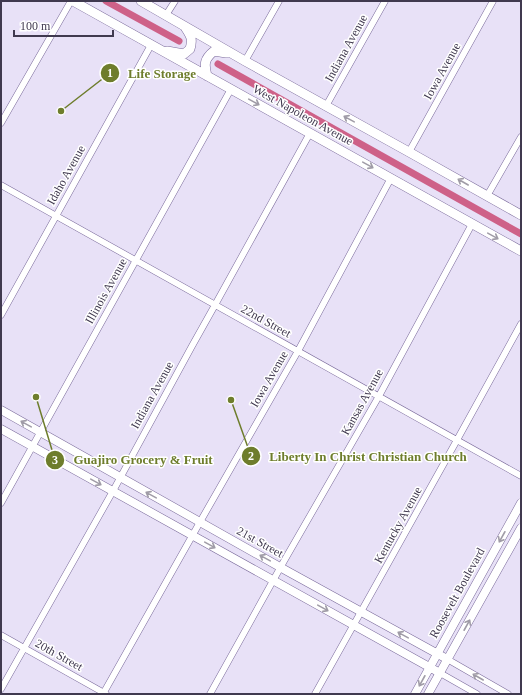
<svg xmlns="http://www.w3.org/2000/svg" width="522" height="695" font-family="Georgia,serif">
<rect width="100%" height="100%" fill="#e8e1f7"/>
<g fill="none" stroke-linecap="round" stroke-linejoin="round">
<path stroke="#ce6188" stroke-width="7" d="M106,1l73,40
M218,64l303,170"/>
<defs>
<path id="minor" d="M166,15l9,-14
M245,61l34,-60
M326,106l59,-105
M1,123l70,-122
M409,152l84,-151
M1,185l520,291
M487,196l34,-59
M1,315l150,-270
M1,503l230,-414
M1,635l105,59
M447,659l61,35
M440,673l37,21
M1,689l112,-198 79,-145 23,-41 95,-172
M103,694l97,-172 98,-171 93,-173
M210,694l74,-133 95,-165 93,-172
M315,694l142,-254 64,-116"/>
<path id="tertiary" d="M1,410l286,161 160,88
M1,429l439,244
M415,694l106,-191
M428,694l93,-166"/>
<path id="secondary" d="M73,1l448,250
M141,1l104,60 164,91 112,63
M167,51l17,3 6,-5c3,-10 1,-13 -5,-22
M207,76c-3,-12 -3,-17 7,-25l12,2"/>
</defs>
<use href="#minor" stroke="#7a6a9b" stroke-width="7"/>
<use href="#tertiary" stroke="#7a6a9b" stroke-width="9"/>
<use href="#secondary" stroke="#7a6a9b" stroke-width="10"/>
<use href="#minor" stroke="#fff" stroke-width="6"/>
<use href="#tertiary" stroke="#fff" stroke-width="8"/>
<use href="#secondary" stroke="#fff" stroke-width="9"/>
</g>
<defs><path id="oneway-shaft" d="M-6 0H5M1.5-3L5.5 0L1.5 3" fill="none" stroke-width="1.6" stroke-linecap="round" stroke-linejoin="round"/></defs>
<g stroke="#a09ca7">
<use href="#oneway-shaft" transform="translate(254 102) rotate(29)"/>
<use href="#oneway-shaft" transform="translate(349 119) rotate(-151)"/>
<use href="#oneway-shaft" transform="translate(368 165) rotate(29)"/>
<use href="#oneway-shaft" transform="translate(463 182) rotate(-150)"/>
<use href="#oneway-shaft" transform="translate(493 236) rotate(29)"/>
<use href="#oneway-shaft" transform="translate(26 424) rotate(-151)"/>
<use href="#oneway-shaft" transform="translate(96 482) rotate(29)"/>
<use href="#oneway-shaft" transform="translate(151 495) rotate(-151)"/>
<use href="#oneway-shaft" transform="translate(502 537) rotate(119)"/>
<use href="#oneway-shaft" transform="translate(210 545) rotate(29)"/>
<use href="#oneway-shaft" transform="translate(265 558) rotate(-151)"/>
<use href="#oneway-shaft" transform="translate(323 608) rotate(29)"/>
<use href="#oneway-shaft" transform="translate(467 625) rotate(-61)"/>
<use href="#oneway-shaft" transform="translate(403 635) rotate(-151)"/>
<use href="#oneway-shaft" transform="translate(478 677) rotate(-150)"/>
<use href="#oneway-shaft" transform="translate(422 681) rotate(119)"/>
</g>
<g text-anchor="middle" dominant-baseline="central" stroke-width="3" stroke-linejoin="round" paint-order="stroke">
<g font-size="12" fill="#40394f" stroke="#fff">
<text transform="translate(346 48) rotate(-61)">Indiana Avenue</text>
<text transform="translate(442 71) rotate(-61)">Iowa Avenue</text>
<text transform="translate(303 115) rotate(29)">West Napoleon Avenue</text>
<text transform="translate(66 175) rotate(-61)">Idaho Avenue</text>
<text transform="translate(106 291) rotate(-61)">Illinois Avenue</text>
<text transform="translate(266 321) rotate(29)">22nd Street</text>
<text transform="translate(269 379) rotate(-60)">Iowa Avenue</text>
<text transform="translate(152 395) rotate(-61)">Indiana Avenue</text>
<text transform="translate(362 402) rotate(-61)">Kansas Avenue</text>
<text transform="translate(398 525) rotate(-61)">Kentucky Avenue</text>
<text transform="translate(260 542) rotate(29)">21st Street</text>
<text transform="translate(457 593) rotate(-61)">Roosevelt Boulevard</text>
<text transform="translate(59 655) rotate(29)">20th Street</text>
</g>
</g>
<path fill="none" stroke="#6e7d2c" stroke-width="1.5" d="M61 111L110 73M231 400L251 456M36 397L55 460"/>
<g fill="#6e7d2c" stroke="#fff" stroke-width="1.5">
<circle cx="61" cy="111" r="4"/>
<circle cx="231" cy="400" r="4"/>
<circle cx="36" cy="397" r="4"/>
<circle cx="110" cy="73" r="10"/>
<circle cx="251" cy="456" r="10"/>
<circle cx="55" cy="460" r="10"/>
</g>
<g font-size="12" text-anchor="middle" font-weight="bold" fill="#fff">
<text x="110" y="77">1</text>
<text x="251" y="460">2</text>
<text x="55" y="464">3</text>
</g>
<g font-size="13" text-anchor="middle" font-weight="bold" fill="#6e7d2c" stroke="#fff" stroke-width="3" stroke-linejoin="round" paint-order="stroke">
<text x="162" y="78">Life Storage</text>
<text x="368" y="461">Liberty In Christ Christian Church</text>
<text x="143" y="464">Guajiro Grocery &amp; Fruit</text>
</g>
<rect width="522" height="695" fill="none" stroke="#40394f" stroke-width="4"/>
<path d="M14 30v6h99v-6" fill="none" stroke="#40394f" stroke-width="2"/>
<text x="20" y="30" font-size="12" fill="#40394f" stroke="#ffffff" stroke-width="3" paint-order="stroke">100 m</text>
</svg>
